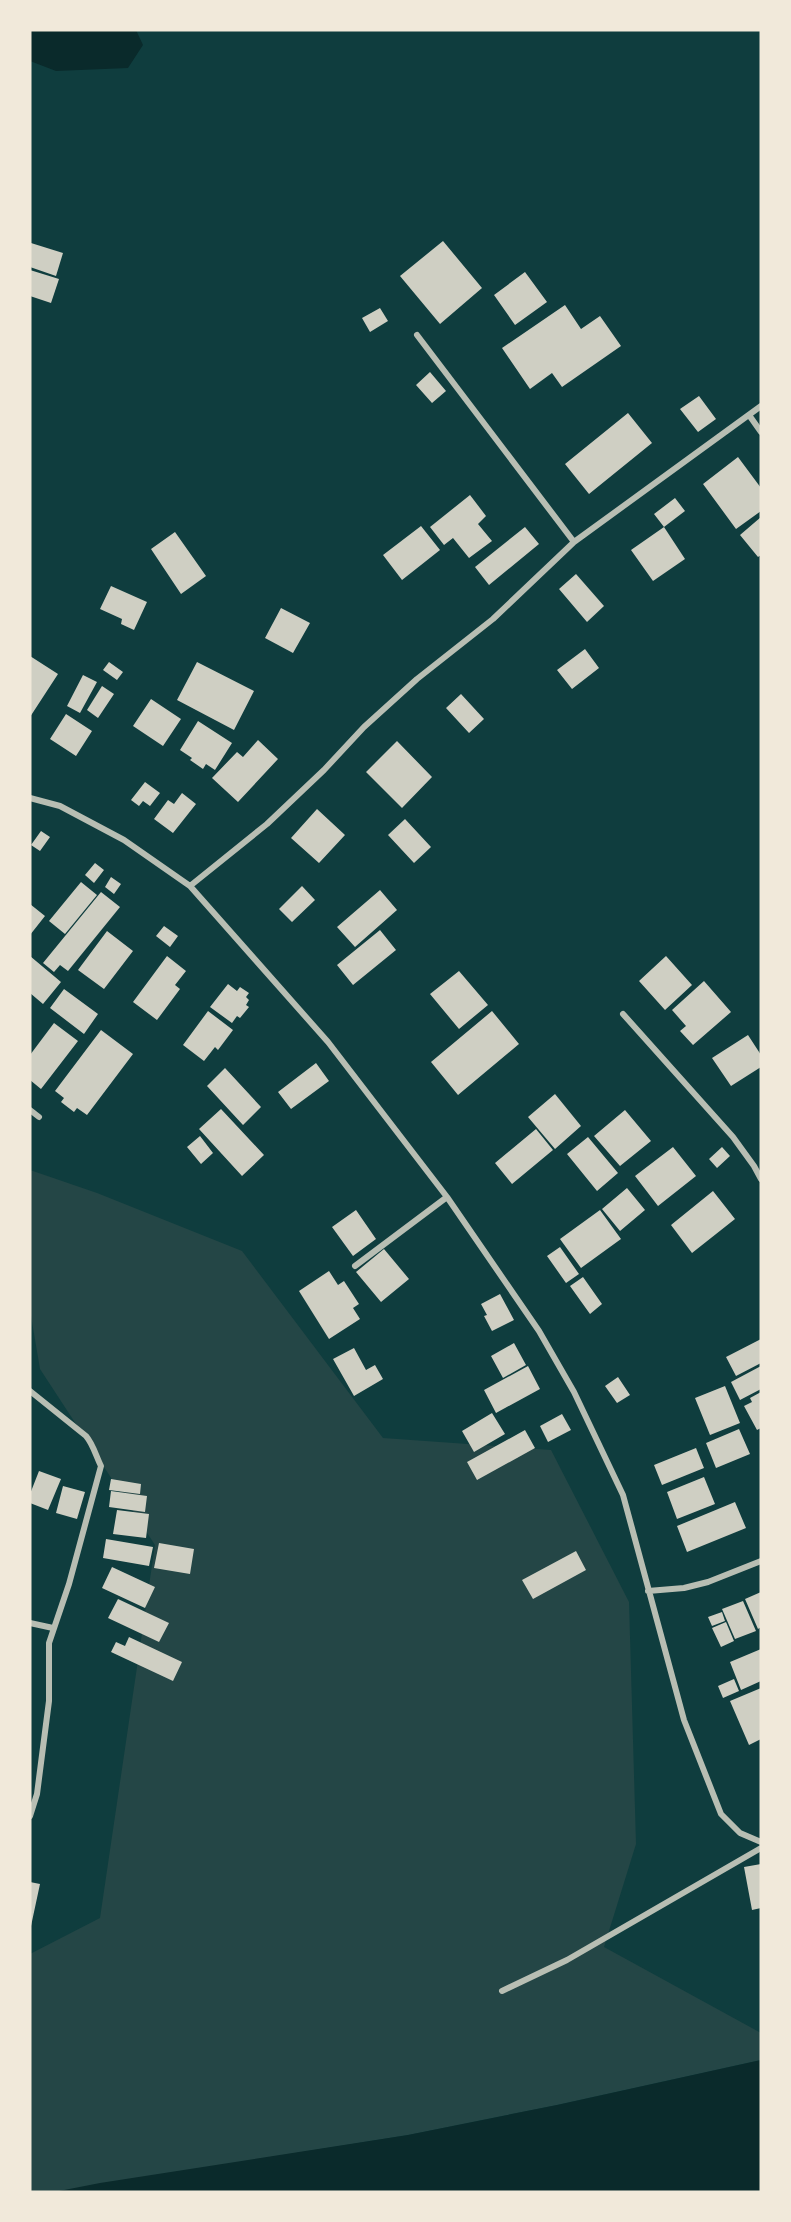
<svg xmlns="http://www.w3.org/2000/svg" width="791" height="2222" font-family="Lato,sans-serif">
<rect width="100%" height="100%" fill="#0f3d3e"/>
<path fill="#244646" d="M30,1170l67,23 145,58 141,187 168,12 78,152 7,242 -32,103 157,86v27l-204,45 -149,30 -354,57h-24v-238l70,-36 55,-373 -115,-176 -10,-59z"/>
<path fill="#0a2a2b" d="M30,30h106l7,15 -15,23 -72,3 -26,-10z
M761,2060v132h-707l46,-9 308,-48 149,-30z"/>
<path fill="#cfcfc3" d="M443,241l39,47 -42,36 -40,-48z
M31,243l32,10 -7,23 -26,-9z
M30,270l29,9 -8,24 -21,-7z
M525,272l22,30 -32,23 -21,-30z
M565,305l16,24 19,-13 21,30 -59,41 -10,-14 -22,16 -28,-41z
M380,308l8,13 -18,11 -8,-14z
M430,372l16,19 -14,12 -16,-18z
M699,396l17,23 -18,13 -18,-23z
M628,413l24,30 -63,51 -24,-30z
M738,457l23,31v23l-25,18 -33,-45z
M470,495l16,21 -8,8 14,17 -23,17 -16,-20 -9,7 -14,-18z
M675,498l10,13 -21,16 21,32 -32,22 -22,-31 33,-23 -10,-13z
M761,517v38l-3,2 -18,-22z
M421,526l19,24 -38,30 -19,-25z
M525,527l14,17 -50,41 -14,-18z
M175,532l31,44 -25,18 -30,-45z
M576,574l28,32 -17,16 -28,-33z
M111,586l36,16 -13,28 -13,-6 1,-5 -22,-10z
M281,608l29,15 -17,30 -28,-15z
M585,649l14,19 -27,21 -15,-19z
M30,656l28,18 -28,43z
M109,662l14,10 -6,8 -14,-10z
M197,662l57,29 -20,39 -57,-30z
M83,675l14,7 -17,31 -13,-7z
M102,686l12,8 -16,24 -11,-8z
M461,694l23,25 -15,14 -23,-25z
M151,699l30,20 -18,27 -30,-20z
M66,714l26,17 -16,25 -26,-17z
M198,721l34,22 -17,27 -9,-6 -3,5 -13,-9 2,-2 -12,-8z
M258,740l20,19 -40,43 -26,-24 25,-26 6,5z
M397,741l35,36 -30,31 -36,-36z
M145,782l15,11 -10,13 -7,-5 -4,5 -8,-6z
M182,793l14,11 -23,29 -19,-14 14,-19 6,4z
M317,809l28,26 -26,28 -28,-25z
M405,819l26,28 -17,16 -26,-28z
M41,831l9,6 -10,14 -9,-6z
M95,863l9,7 -10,13 -9,-8z
M111,877l10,7 -7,10 -9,-7z
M81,882l16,13 -32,39 -16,-13z
M302,886l13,14 -23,22 -13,-13z
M380,890l17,20 -42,37 -18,-20z
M101,892l19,15 -52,64 -8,-6 -6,7 -11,-9z
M30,904l15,12 -15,19z
M164,926l14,10 -8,11 -14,-11z
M380,930l16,20 -43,35 -16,-20z
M107,931l26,20 -29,38 -26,-19z
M30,956l31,26 -18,22 -13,-11z
M167,956l19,15 -11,14 5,4 -23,31 -24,-18z
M666,956l26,29 -27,25 -26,-29z
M459,971l29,34 -29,24 -29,-35z
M704,981l27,31 -38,33 -13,-14 6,-5 -14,-16z
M228,984l9,7 3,-4 9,6 -3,4 3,3 -3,5 3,2 -9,11 -3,-2 -5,7 -22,-16z
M64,989l34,25 -14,20 -34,-26z
M208,1011l25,19 -15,20 -3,-3 -11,14 -21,-16z
M492,1011l27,33 -61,51 -27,-33z
M54,1023l24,18 -37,48 -11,-9v-25z
M101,1030l32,24 -46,61 -10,-7 -3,4 -13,-10 3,-4 -9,-7z
M748,1035l13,20v12l-30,19 -19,-28z
M316,1063l13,18 -38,28 -13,-17z
M225,1068l36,39 -18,18 -36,-39z
M555,1094l26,32 -26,23 -27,-32z
M221,1109l43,46 -22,21 -43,-47z
M625,1110l26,31 -31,25 -26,-30z
M536,1129l17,21 -41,34 -17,-21z
M200,1136l13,17 -12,11 -14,-17z
M588,1137l30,36 -21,18 -30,-37z
M673,1147l23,29 -38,30 -23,-30z
M722,1147l8,9 -13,12 -8,-9z
M627,1188l18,22 -25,21 -18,-22z
M713,1191l22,28 -43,34 -21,-28z
M356,1210l20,29 -23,17 -21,-29z
M600,1210l21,29 -40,29 -21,-29z
M560,1247l19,27 -13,9 -19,-27z
M384,1249l25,30 -28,23 -25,-30z
M329,1271l9,14 6,-4 15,23 -6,4 7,11 -31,20 -30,-48z
M583,1277l19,27 -12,10 -20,-28z
M500,1294l14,26 -22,11 -8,-15 3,-1 -6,-11z
M761,1339v24l-25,13 -10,-19z
M514,1343l12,22 -23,13 -12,-22z
M354,1348l12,22 9,-5 8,14 -29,17 -21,-37z
M528,1366l12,23 -44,24 -12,-23z
M761,1366v23l-21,11 -9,-18z
M618,1377l12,18 -13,8 -12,-17z
M725,1386l15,37 -30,12 -15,-37z
M761,1392v36l-4,2 -13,-24 8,-4 -2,-4z
M492,1413l13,21 -31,18 -12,-21z
M562,1414l9,16 -23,12 -8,-16z
M739,1429l11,25 -34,14 -10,-25z
M525,1430l10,18 -58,32 -10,-18z
M696,1448l8,20 -42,17 -8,-20z
M39,1471l22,8 -13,31 -18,-7v-9z
M704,1477l11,27 -38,15 -10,-27z
M111,1479l30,5 -1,10 -31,-4z
M63,1486l22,6 -8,27 -21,-6z
M111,1491l36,5 -2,16 -36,-5z
M735,1502l11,26 -59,24 -10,-26z
M117,1510l32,4 -3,24 -33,-4z
M106,1539l47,8 -4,19 -46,-8z
M159,1543l35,6 -4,25 -36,-6z
M576,1551l10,19 -53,29 -11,-19z
M112,1567l43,20 -10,21 -43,-20z
M761,1592v35l-3,2 -13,-30z
M118,1599l51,24 -10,19 -51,-24z
M743,1601l13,30 -21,8 -13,-30z
M722,1612l3,9 -13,5 -4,-9z
M726,1622l8,19 -13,6 -9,-19z
M129,1637l53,25 -9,19 -62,-29 5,-10 9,4z
M761,1649v32l-20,9 -11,-28z
M734,1679l5,12 -16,7 -5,-12z
M761,1688v51l-12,6 -19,-44z
M761,1864v44l-9,2 -8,-43z
M30,1882l10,2 -9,42h-1z"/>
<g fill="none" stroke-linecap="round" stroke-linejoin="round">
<path stroke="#b8beb3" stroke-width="6" d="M417,335l157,207
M749,415l12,17
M30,798l30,8 64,34 66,46 138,156 119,155 92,134 35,61 49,103 61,225 37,94 19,19 21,9
M190,886l77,-62 57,-54 40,-43 53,-48 76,-60 81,-77 187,-136
M623,1014l110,123 21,29 7,13
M30,1110l9,7
M355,1266l92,-69
M30,1391l56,45c7,8 10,20 15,30l-32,118 -20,59v58l-12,93 -7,22
M648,1591l36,-3 24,-6 53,-21
M30,1623l23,5
M502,1991l65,-31 194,-112"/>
</g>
<rect width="791" height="2222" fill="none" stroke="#f1e9da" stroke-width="63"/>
</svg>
